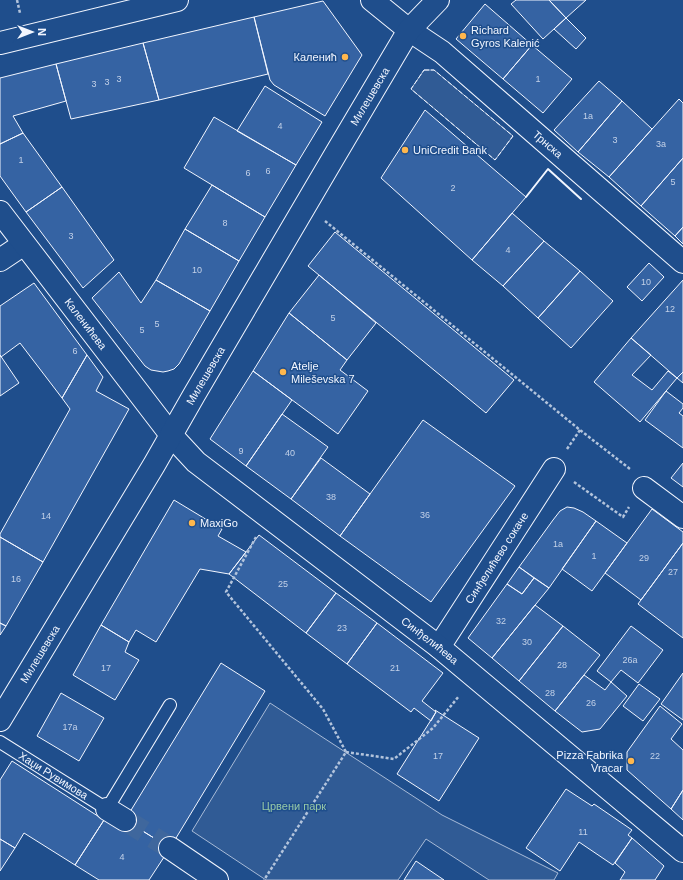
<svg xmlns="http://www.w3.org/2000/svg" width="683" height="880" font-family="Arial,sans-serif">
<rect width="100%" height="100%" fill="#1f4e8c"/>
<path fill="#305b95" stroke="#a8bbd7" d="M424,70h10l79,66 -18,24 -84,-71z
M270,703l172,112 116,58 -4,7h-65l-63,-41 -28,41h-132l-74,-49z"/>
<path fill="#3563a3" stroke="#f2f6ff" d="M516,0h33l17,18 -23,21 -32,-35z
M549,0h37l-20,18z
M323,1l39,54 -37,61 -51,-31 -4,-5 -16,-63z
M485,4l47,41 -29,34 -47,-40z
M254,17l14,57 -109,26 -16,-57z
M566,18l20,20 -10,11 -22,-20z
M143,43l16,57 -88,19 -15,-55z
M532,45l40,34 -29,34 -40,-34z
M56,64l10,37 -53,15 10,17 -23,11v-66z
M599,81l23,20 -44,51 -24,-22z
M265,86l57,36 -26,43 -59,-34z
M679,99l4,4v55l-42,48 -32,-29z
M622,101l30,28 -43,48 -31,-25z
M425,110l101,87 -54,63 -91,-82z
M214,117l82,48 -31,52 -81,-49z
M23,133l39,54 -36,25 -26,-36v-32z
M683,158v69l-8,9 -34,-30z
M212,185l53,32 -26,44 -54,-32z
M62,187l52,73 -31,28 -57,-76z
M512,213l32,28 -41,45 -31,-26z
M683,227v17l-8,-8z
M185,229l54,32 -29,50 -54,-31z
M335,232l179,148 -28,33 -178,-147z
M544,241l36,30 -42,47 -35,-32z
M649,263l15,14 -22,24 -15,-14z
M580,271l33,30 -42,47 -33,-30z
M119,272l22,31 15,-23 54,31 -31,53 -5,5 -6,2 -5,1 -12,-2 -6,-4 -53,-68z
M319,275l57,48 -29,37 -58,-47z
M683,280v92l-6,6 -46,-40z
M34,283l53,72 -25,43 -42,-55 -19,14 -1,-2v-49z
M289,313l58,47 -7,10 28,21 -30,43 -85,-63z
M631,338l20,17 -19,20 20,15 16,-19 9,7 -37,44 -46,-40z
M0,355l19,28 -19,13z
M87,355l16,22 -7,14 33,18 -86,153 -43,-25v-3l70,-125 -8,-11z
M253,371l39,29 -46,66 -36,-27z
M683,372v11l-6,-5z
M666,391l17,13v4l-4,5 4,3v32l-38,-28z
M282,414l46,33 -37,52 -45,-33z
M423,420l92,66 -84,116 -91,-66z
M321,458l49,36 -30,42 -49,-37z
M683,463v24l-12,-9z
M174,500l48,29 -4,7 28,16 -17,22 -29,-5 -44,73 -20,-12 -7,12 -28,-17z
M567,507l7,1 9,4 13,9 -47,67 -30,-21 34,-47 7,-9z
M652,509l31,23v11l-42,57 -36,-27z
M596,521l31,22 -35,48 -30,-22z
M259,535l77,58 -30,40 -77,-59z
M0,537l43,25 -37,64 -6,-3z
M683,543v95l-45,-34z
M519,567l15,11 -12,16 -15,-10z
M534,578l15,10 -57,70 -24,-20 39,-54 15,10z
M336,593l41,30 -30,41 -41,-31z
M535,605l28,21 -44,55 -27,-23z
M0,623l6,3 -6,9z
M377,623l66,50 -21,28 14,11 -5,9 -17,-13 -3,4 -64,-48z
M101,625l28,17 -4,10 14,8 -24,40 -42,-25z
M563,626l37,29 -45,56 -36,-30z
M631,626l32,24 -25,33 -17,-13 -10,12 -14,-11z
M221,663l44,28 -95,157 -45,-28z
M683,673v47l-22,-16z
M584,675l21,15 6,-8 16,14 -27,33 -18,3 -27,-21z
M639,684l21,15 -17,22 -20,-15z
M61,693l43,25 -25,43 -42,-25z
M660,706l22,18 -11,15 12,11v40l-12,19 -44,-39v-18z
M435,710l44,28 -40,63 -42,-27 39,-62z
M12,761l92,59 -29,45 -51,-32 -9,15 -15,-9v-59z
M566,789l26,17 2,-2 38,26 -4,5 4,3 -19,27 -34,-23 -19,29 -34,-23z
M683,790v30l-12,-11z
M104,820h21l45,28 -21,32h-50l-24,-15z
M632,838l32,28 -9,14h-35l5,-8 -10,-9z
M0,839l15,9 -15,23z
M416,861l28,19h-40z"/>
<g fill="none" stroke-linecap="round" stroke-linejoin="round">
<path stroke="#3f679d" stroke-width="22" stroke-dasharray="22 11" stroke-linecap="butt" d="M125,820l45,28"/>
<defs>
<g id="lane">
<path id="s1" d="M0,742l107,67 63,-104"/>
</g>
<g id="street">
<path id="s2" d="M409,30l33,22 241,210"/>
<path d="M0,260l24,-16"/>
<path d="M644,488l39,29"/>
<path id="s3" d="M439,647l115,-178"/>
<path d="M107,809l18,11"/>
<path d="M170,848l47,32"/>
</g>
<g id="secondary">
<path d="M372,0l37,30"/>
<path d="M0,43l177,-43"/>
<path id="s4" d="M0,212l171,223 25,27 243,185 244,204"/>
<path id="s5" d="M0,720l154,-255 40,-70 141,-240 74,-125 29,-30"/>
</g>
</defs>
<use href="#lane" stroke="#f2f6ff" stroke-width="14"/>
<use href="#street" stroke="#f2f6ff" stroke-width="24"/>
<use href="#secondary" stroke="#f2f6ff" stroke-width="24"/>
<path stroke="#b3c4dc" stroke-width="2.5" stroke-dasharray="3 2" stroke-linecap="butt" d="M17,0l3,13
M325,221l255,209 50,39
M567,449l13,-19
M574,482l49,35 6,-10
M256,537l-30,55 97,117 23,43 -82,128
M346,752l48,7 39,-31 26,-32"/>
<use href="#lane" stroke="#1f4e8c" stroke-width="12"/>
<use href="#street" stroke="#1f4e8c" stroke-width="22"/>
<use href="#secondary" stroke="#1f4e8c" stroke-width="22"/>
<path stroke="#f2f6ff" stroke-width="1" stroke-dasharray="5 2" stroke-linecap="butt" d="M424,70h10l79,66 -18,24 -84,-71z"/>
<path stroke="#f2f6ff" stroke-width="2" d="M526,197l22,-28 33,30"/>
</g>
<g fill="#ffb74d" stroke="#1f4e8c" stroke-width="1.5">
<circle cx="463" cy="36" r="4"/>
<circle cx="345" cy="57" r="4"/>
<circle cx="405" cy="150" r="4"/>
<circle cx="283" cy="372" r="4"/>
<circle cx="192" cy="523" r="4"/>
<circle cx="631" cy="761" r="4"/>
</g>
<g text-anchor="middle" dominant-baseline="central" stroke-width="3" stroke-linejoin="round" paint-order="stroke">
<g font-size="9" fill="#c3d1e8">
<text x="119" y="79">3</text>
<text x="538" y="79">1</text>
<text x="107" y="82">3</text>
<text x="94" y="84">3</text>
<text x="588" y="116">1a</text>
<text x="280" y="126">4</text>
<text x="615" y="140">3</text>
<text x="661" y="144">3a</text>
<text x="21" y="160">1</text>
<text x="268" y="171">6</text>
<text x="248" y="173">6</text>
<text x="673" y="182">5</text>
<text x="453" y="188">2</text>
<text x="225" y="223">8</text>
<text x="71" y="236">3</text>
<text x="508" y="250">4</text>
<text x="197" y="270">10</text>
<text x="646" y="282">10</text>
<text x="670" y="309">12</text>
<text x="333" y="318">5</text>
<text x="157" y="324">5</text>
<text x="142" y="330">5</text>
<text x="75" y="351">6</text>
<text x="241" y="451">9</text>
<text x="290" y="453">40</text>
<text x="331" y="497">38</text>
<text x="425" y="515">36</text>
<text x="46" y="516">14</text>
<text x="558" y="544">1a</text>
<text x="594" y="556">1</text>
<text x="644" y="558">29</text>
<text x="673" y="572">27</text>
<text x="16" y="579">16</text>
<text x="283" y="584">25</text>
<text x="501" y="621">32</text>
<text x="342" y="628">23</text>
<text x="527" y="642">30</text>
<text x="630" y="660">26a</text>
<text x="562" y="665">28</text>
<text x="106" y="668">17</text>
<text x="395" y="668">21</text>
<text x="550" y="693">28</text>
<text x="591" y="703">26</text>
<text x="70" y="727">17a</text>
<text x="438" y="756">17</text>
<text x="655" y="756">22</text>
<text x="583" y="832">11</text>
<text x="122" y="857">4</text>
</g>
<g font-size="11" fill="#f2f6ff" stroke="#1f4e8c" text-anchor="start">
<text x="471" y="30">Richard<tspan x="471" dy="13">Gyros Kalenić</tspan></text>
<text x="337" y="57" text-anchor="end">Каленић</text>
<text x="413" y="150">UniCredit Bank</text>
<text x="291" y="366">Atelje<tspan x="291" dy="13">Mileševska 7</tspan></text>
<text x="200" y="523">MaxiGo</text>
<text x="623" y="755" text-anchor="end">Pizza Fabrika<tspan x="623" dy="13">Vracar</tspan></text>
</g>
<g font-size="11" fill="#f2f6ff" stroke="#1f4e8c">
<text stroke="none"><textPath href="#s5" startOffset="725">Милешевска</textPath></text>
<text stroke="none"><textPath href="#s2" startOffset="180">Трнска</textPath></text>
<text stroke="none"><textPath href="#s4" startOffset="141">Каленићева</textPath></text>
<text stroke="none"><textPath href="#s5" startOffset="401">Милешевска</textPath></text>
<text stroke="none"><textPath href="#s3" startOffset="106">Синђелићево сокаче</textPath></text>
<text stroke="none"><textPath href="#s4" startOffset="612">Синђелићева</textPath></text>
<text stroke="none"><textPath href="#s5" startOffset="77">Милешевска</textPath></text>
<text stroke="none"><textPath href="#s1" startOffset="63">Хаџи Рувимова</textPath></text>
</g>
<g font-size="11" fill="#97c8a6" stroke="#1f4e8c">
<text x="294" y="806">Црвени парк</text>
</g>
</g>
<g transform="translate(32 32) rotate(90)" stroke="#1f4e8c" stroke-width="3" paint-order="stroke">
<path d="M0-3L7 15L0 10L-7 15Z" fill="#f2f6ff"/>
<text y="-6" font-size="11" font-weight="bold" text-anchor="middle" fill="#f2f6ff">N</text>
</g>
</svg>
